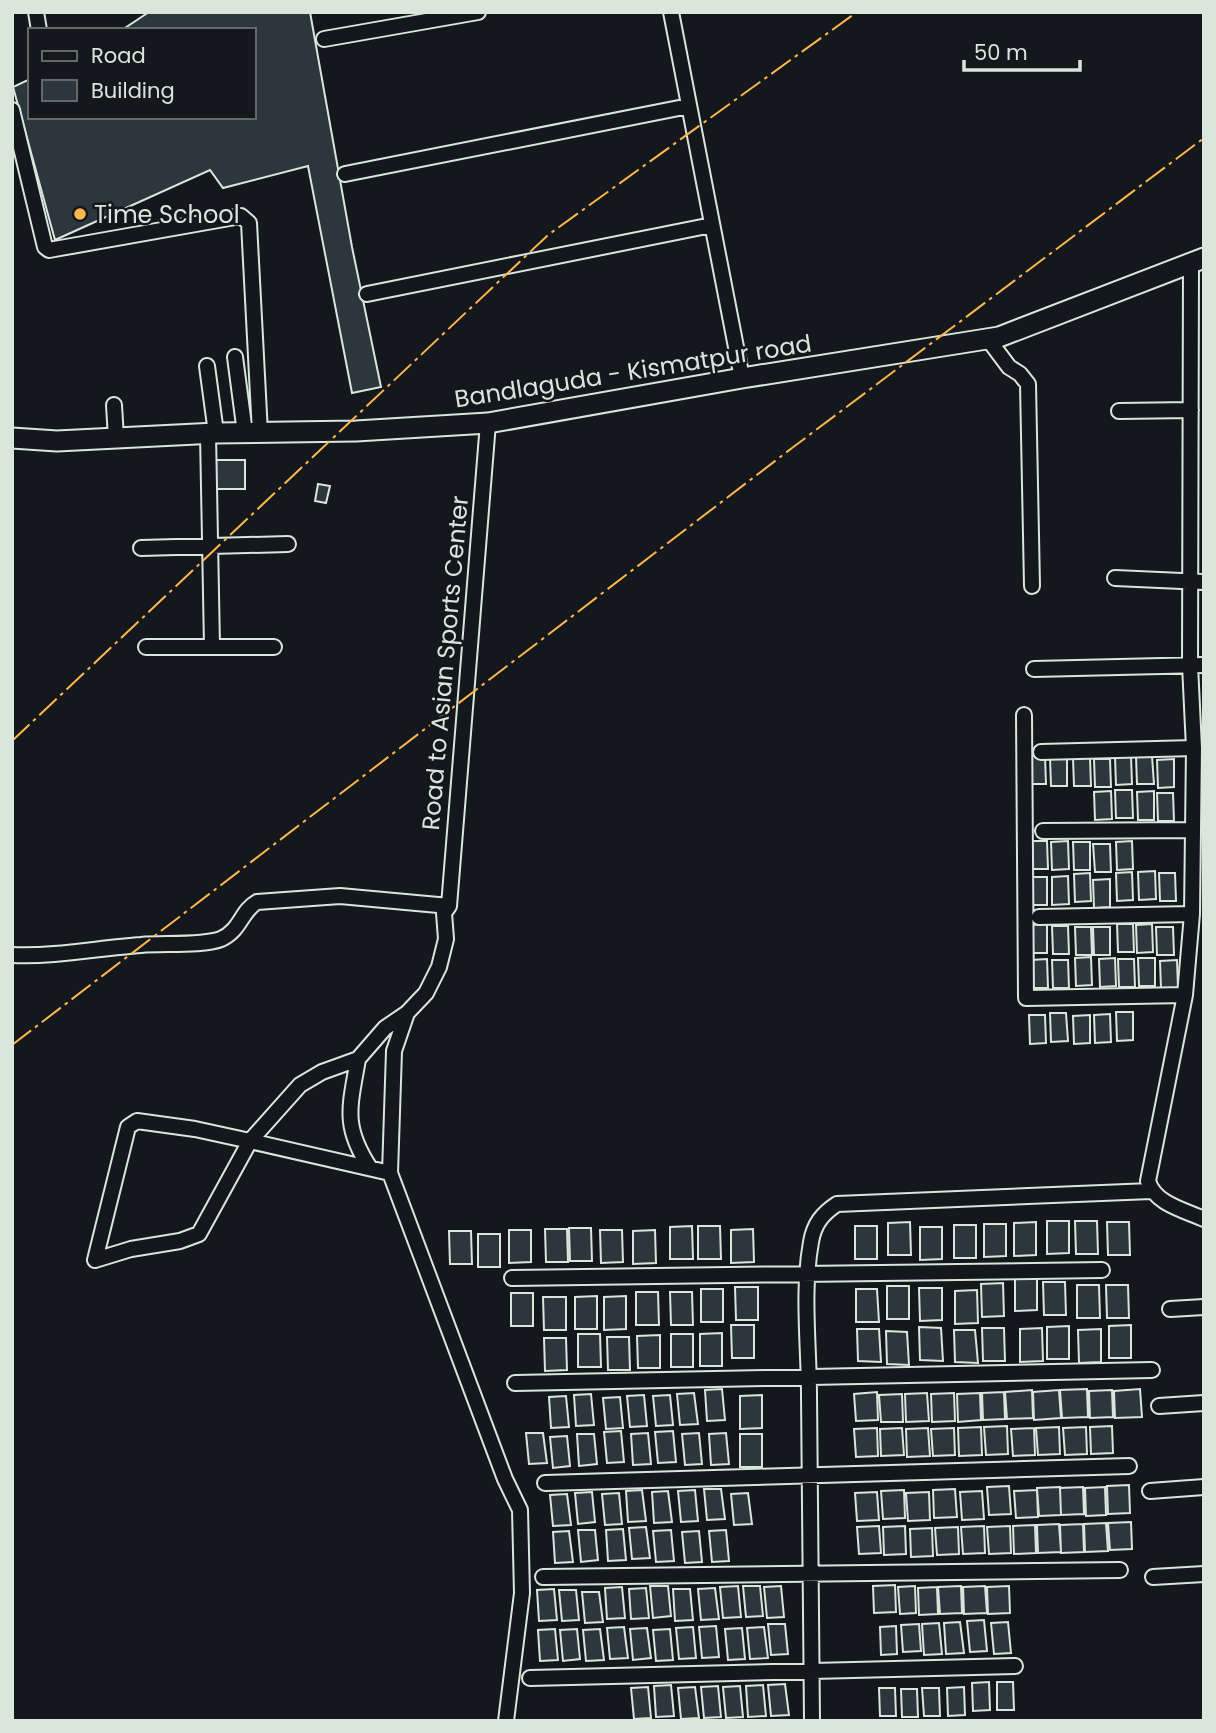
<svg xmlns="http://www.w3.org/2000/svg" width="1216" height="1733" font-family="Poppins,sans-serif">
<rect width="100%" height="100%" fill="#14181c"/>
<path fill="#2c363c" stroke="#d8e6dc" stroke-width="2" d="M149,12h161l42,235 29,140 -29,6 -44,-227 -85,22 -13,-18 -155,70 -42,-153 17,-8v38h224v-87h-132z
M214,460h31v29h-31z
M318,484l12,2 -4,17 -11,-2z
M1029,756h16l1,28h-17z
M1131,756l1,28 -16,1 -1,-28z
M1136,756h16l2,28h-17z
M1050,758h17v28h-16z
M1073,758h17l1,28h-17z
M1094,759h16l1,28h-16z
M1174,759v28l-16,1 -1,-28z
M1115,790h17l1,28h-17z
M1111,791l1,28 -17,1 -1,-28z
M1154,791v29h-16l-1,-28z
M1157,793h16l1,28h-16z
M1031,841h16l1,28h-16z
M1068,841l1,28 -17,1 -1,-28z
M1132,841l1,28 -16,1 -1,-28z
M1073,842h17v28h-16z
M1093,844h17l1,28h-16z
M1155,871l1,28 -17,1 -1,-28z
M1132,872l1,28 -16,1 -1,-28z
M1090,873l1,28 -16,1 -1,-28z
M1159,873h16l1,28h-16z
M1068,876l1,28 -17,1v-28z
M1030,877h17v28h-16z
M1110,879v28l-16,1 -1,-28z
M1047,924v29h-16l-1,-28z
M1117,924h16l1,28h-16z
M1152,924l1,28 -16,1 -1,-28z
M1052,926h16l1,28h-16z
M1075,927h16l1,28h-16z
M1093,927h17v28h-16z
M1156,927h17l1,28h-17z
M1091,957l1,28 -16,1 -1,-28z
M1115,958l1,28 -16,1 -1,-28z
M1138,958h17v28h-16z
M1047,959l1,29h-17v-28z
M1118,959h16l1,28h-16z
M1052,960h16l1,28h-16z
M1177,960l1,28 -17,1 -1,-28z
M1116,1012h17v28l-16,1z
M1050,1013h16l2,28 -17,1z
M1110,1014l1,28 -16,1 -1,-28z
M1029,1015h16l1,28 -16,1z
M1090,1015v28l-16,1 -1,-28z
M1047,1221h22v32l-22,1z
M1075,1221h22l1,33h-22z
M910,1222l1,33h-23v-32z
M1036,1222v33l-22,1v-33z
M1107,1222h22l1,33h-22z
M984,1224h22v32l-22,1z
M954,1225h22v33h-22z
M692,1226l1,33h-23v-32z
M698,1226h22l1,33h-23z
M855,1226h22v33h-22z
M920,1227h22v32l-22,1z
M569,1228h22l1,33h-22z
M545,1229h22l1,33h-22z
M753,1229l1,33 -23,1v-33z
M509,1230h22v32l-22,1z
M600,1230h22l1,32 -22,1z
M655,1230l1,33 -23,1v-33z
M449,1231h22l1,33h-22z
M478,1234h22v33h-22z
M1037,1277v33l-22,1v-33z
M1043,1282h22l1,33h-22z
M1003,1283l1,33 -22,1 -1,-33z
M1077,1285h22l1,33h-23z
M1106,1285h22l1,33h-22z
M887,1286h22v33h-22z
M735,1287h23v33h-22z
M919,1288h23v32l-22,1z
M701,1289h22v33h-22z
M856,1289h21l2,33h-23z
M977,1290l1,33 -23,1v-33z
M636,1292h22l1,33h-23z
M670,1292h22l1,33h-22z
M511,1293h22v33h-22z
M597,1296v33h-22v-32z
M626,1296v33l-22,1v-33z
M543,1297h23v33h-22z
M731,1325h23v33h-22z
M1131,1325v33h-22v-32z
M1069,1326v33h-22v-32z
M919,1327l22,1 2,33 -23,-1z
M982,1328h22l1,33h-22z
M1042,1328l1,33 -23,1v-33z
M857,1329h22l2,33 -23,-1z
M1101,1329v33l-22,1 -1,-33z
M954,1330h21l3,33 -23,-1z
M886,1331l21,1 2,33 -22,-1z
M722,1333v33h-22v-32z
M578,1334h22l1,33h-23z
M671,1334h22v33h-22z
M660,1335v33h-22l-1,-32z
M607,1337h22l1,33h-22z
M544,1338h22l1,32 -22,1z
M722,1389l3,31 -18,1 -2,-31z
M1087,1389l1,28 -26,1 -2,-28z
M1140,1389l2,28 -27,1 -1,-27z
M1032,1390l1,28 -26,1 -2,-27z
M1059,1390l2,28 -27,2 -1,-28z
M1112,1390l1,27 -23,1 -1,-27z
M877,1392l1,28 -22,1 -2,-27z
M1004,1392l1,27 -22,1 -1,-27z
M694,1393l4,31 -18,1 -3,-31z
M927,1393l2,28 -23,1 -1,-28z
M954,1393l1,28 -23,1 -1,-28z
M980,1393l1,27 -23,2 -1,-28z
M591,1394l3,31 -18,1 -2,-31z
M902,1394l1,28h-22l-2,-27z
M644,1395l3,31 -17,1 -3,-31z
M670,1395l3,30 -17,1 -3,-30z
M762,1395v33l-22,1v-33z
M566,1396l3,31 -18,1 -2,-31z
M620,1397l3,31 -17,1 -3,-31z
M1007,1426l1,28 -22,1 -2,-28z
M1112,1426l1,27 -22,1 -1,-27z
M981,1427l1,28 -23,1 -1,-28z
M1059,1427l1,27 -22,1 -2,-27z
M1086,1427l1,27 -22,1 -2,-27z
M877,1428l1,28 -22,1 -2,-28z
M902,1428l2,27 -23,1 -1,-27z
M928,1428l2,28 -23,1 -1,-28z
M954,1428l1,27 -22,1 -2,-27z
M1034,1428l1,27 -22,1 -2,-27z
M621,1431l3,31 -17,1 -3,-31z
M673,1431l3,31 -18,1 -3,-31z
M526,1433h17l4,30 -18,1z
M648,1433l3,31 -18,1 -2,-31z
M699,1433l3,31 -17,1 -3,-31z
M726,1433l3,31 -18,1 -2,-31z
M577,1434h17l3,30 -18,2z
M740,1434h22v33h-22z
M567,1436l3,30 -17,2 -3,-31z
M1129,1485l1,28 -22,1 -1,-28z
M1009,1486l2,28 -22,1 -2,-28z
M1060,1487l1,28 -22,1 -2,-28z
M1083,1487l1,27 -23,1 -1,-27z
M1105,1487l1,28 -20,1 -1,-28z
M704,1489h17l4,30 -18,1z
M955,1489l2,28 -23,1 -1,-28z
M642,1490l4,31 -18,1 -2,-31z
M695,1490l3,31 -17,1 -3,-31z
M904,1490l1,28 -22,1 -2,-28z
M1037,1490l1,27 -22,1 -2,-27z
M668,1491l4,31 -18,1 -2,-31z
M982,1491l2,28 -22,1 -2,-28z
M592,1492l3,30 -17,2 -3,-31z
M877,1492l2,28 -22,1 -2,-28z
M929,1492l1,28 -22,1 -2,-28z
M619,1493l3,31 -17,1 -3,-31z
M748,1493l4,31 -18,1 -3,-31z
M567,1494l4,31 -18,1 -3,-31z
M1131,1522l1,27 -22,1 -2,-27z
M1106,1523l2,28 -23,1 -1,-28z
M1059,1524l2,28 -23,1 -1,-28z
M1083,1524l1,28 -23,1 -1,-28z
M1035,1525l1,28 -22,1 -1,-28z
M879,1526l2,27 -22,1 -2,-27z
M905,1526l1,28 -22,1 -1,-28z
M984,1526l1,27 -22,1 -2,-27z
M1010,1526l1,27 -22,1 -2,-27z
M646,1527l4,31 -18,1 -3,-31z
M958,1527l1,27 -22,1 -2,-27z
M932,1528l1,28 -22,1 -1,-28z
M623,1529l3,31 -18,1 -2,-31z
M578,1530h17l3,30 -17,2z
M671,1530l3,31 -18,1 -3,-31z
M726,1530l3,31 -17,1 -3,-31z
M569,1531l4,31 -18,1 -2,-31z
M699,1531l3,31 -17,1 -3,-31z
M895,1585l1,27 -22,1 -1,-27z
M650,1586h18l3,30 -18,2z
M738,1586l3,31 -18,1 -3,-31z
M743,1586h17l3,30 -17,1z
M781,1586l3,31 -17,1 -3,-31z
M915,1586l1,27 -16,1 -2,-27z
M961,1586l1,27 -22,1 -2,-27z
M985,1586l2,27 -23,1 -1,-27z
M1009,1586l1,27 -22,1 -1,-27z
M622,1587l3,31 -18,1 -2,-31z
M937,1587l1,27 -19,1 -1,-27z
M646,1588l3,30 -18,1 -2,-30z
M715,1588l4,31 -18,1 -3,-31z
M554,1589l3,31 -18,1 -2,-31z
M673,1589h17l3,31 -18,1z
M559,1590h17l3,30 -17,1z
M582,1592h17l4,30 -18,1z
M984,1620l3,31 -17,1 -3,-31z
M960,1622l4,31 -18,1 -2,-31z
M1008,1622l3,31 -17,1 -3,-31z
M939,1623l3,31 -18,1 -2,-31z
M768,1624h17l3,30 -17,1z
M919,1624l2,27 -18,1 -2,-27z
M716,1626l3,31 -17,1 -3,-31z
M896,1626l1,28 -16,1 -1,-28z
M624,1627l4,31 -18,1 -3,-31z
M693,1627l3,31 -17,1 -3,-31z
M764,1627l4,31 -18,1 -3,-31z
M647,1628l4,30 -18,2 -3,-31z
M742,1628l3,31 -17,1 -3,-31z
M555,1629l3,31 -18,1 -2,-31z
M577,1629l3,30 -17,2 -3,-31z
M600,1629l4,31 -18,1 -3,-31z
M670,1629l3,31 -17,1 -3,-31z
M989,1682l1,28 -17,1 -1,-28z
M997,1682h16l1,28h-17z
M785,1684l4,31 -18,1 -3,-31z
M671,1685l3,31 -18,1 -2,-31z
M763,1685l3,31 -18,1 -2,-31z
M718,1686l3,31 -17,1 -3,-31z
M740,1686l3,31 -17,1 -3,-31z
M648,1687l3,31 -17,1 -3,-31z
M695,1687l4,31 -18,1 -3,-31z
M964,1687l1,28 -17,1 -1,-28z
M879,1688h16l1,28h-16z
M922,1688h17l1,28h-16z
M901,1689h16l1,28h-16z"/>
<g fill="none" stroke-linecap="round" stroke-linejoin="round">
<defs>
<path id="street" d="M36,12l3,18
M671,12l71,366
M324,39l154,-27
M12,110l33,137 4,3 192,-34 8,7 11,210
M345,174l344,-68
M1191,264l-1,401 4,83 -2,166 -7,81 -37,186c7,23 36,29 56,38
M367,294l345,-69
M988,339l21,28 11,7 8,10 4,202
M235,357l10,76
M207,366l9,67
M114,405l2,33
M1119,411l72,-1
M208,434l4,212
M141,548l147,-4
M1115,578l89,4
M146,647h128
M1034,669l170,-4
M1024,715l2,283 159,-3
M1041,752l153,-4
M1043,831l150,-1
M1039,917l153,-3
M12,955c44,2 86,-7 129,-10 21,-2 62,1 80,-6 20,-9 20,-28 36,-37l83,-6 109,10
M358,1059c-8,48 -16,66 12,109
M390,1173l115,306 15,31 2,83 -16,128
M95,1260l36,-11 49,-8 19,-7 51,-93 140,32 4,-122 13,-38 19,-20 13,-26 7,-28 -2,-26 5,-7 39,-483
M95,1260l33,-133 9,-6 58,8 55,12 50,-56 22,-13 36,-13 27,-31 22,-15
M512,1278l590,-8
M1170,1309l34,-2
M515,1383l637,-13
M1159,1406l45,-3
M545,1483l584,-17
M1150,1491l54,-4
M543,1577l577,-7
M1153,1577l51,-3
M530,1678l485,-12
M812,1721c-1,-108 -2,-217 -3,-325 0,-51 -7,-104 2,-154 3,-18 11,-28 26,-38l314,-13"/>
<path id="secondary" d="M12,438l45,3 159,-8 140,-2 132,-8 254,-45 257,-41 205,-79"/>
</defs>
<use href="#street" stroke="#d8e6dc" stroke-width="18"/>
<use href="#secondary" stroke="#d8e6dc" stroke-width="23"/>
<use href="#street" stroke="#14181c" stroke-width="14"/>
<use href="#secondary" stroke="#14181c" stroke-width="19"/>
<path stroke="#ffb74d" stroke-width="2" stroke-dasharray="24 5 3.5 5" stroke-linecap="butt" d="M12,741l536,-506 309,-223
M12,1045l780,-597 412,-310"/>
</g>
<circle fill="#ffb74d" stroke="#14181c" stroke-width="2.5" cx="80" cy="214" r="7"/>
<g text-anchor="middle" dominant-baseline="central" stroke-width="5" stroke-linejoin="round" paint-order="stroke">
<g font-size="24" fill="#d8e6dc" stroke="#14181c" text-anchor="start">
<text x="94" y="214">Time School</text>
</g>
<g font-size="24" fill="#d8e6dc" stroke="#14181c">
<text transform="translate(633 371) rotate(-9)">Bandlaguda - Kismatpur road</text>
<text transform="translate(445 663) rotate(-85)">Road to Asian Sports Center</text>
</g>
</g>
<rect width="1216" height="1733" fill="none" stroke="#d8e6dc" stroke-width="28"/>
<rect x="28" y="28" width="228" height="91" fill="#14181c" stroke="#626a69" stroke-width="2"/>
<rect x="42" y="51" width="35" height="10" fill="#14181c" stroke="#626a69" stroke-width="2"/>
<text x="91" y="63" font-size="21" fill="#d8e6dc">Road</text>
<rect x="42" y="80" width="35" height="21" fill="#2c363c" stroke="#626a69" stroke-width="2"/>
<text x="91" y="98" font-size="21" fill="#d8e6dc">Building</text>
<path d="M964 60v10h116v-10" fill="none" stroke="#d8e6dc" stroke-width="3.5"/>
<text x="974" y="60" font-size="21" fill="#d8e6dc" stroke="#14181c" stroke-width="5" paint-order="stroke">50 m</text>
</svg>
